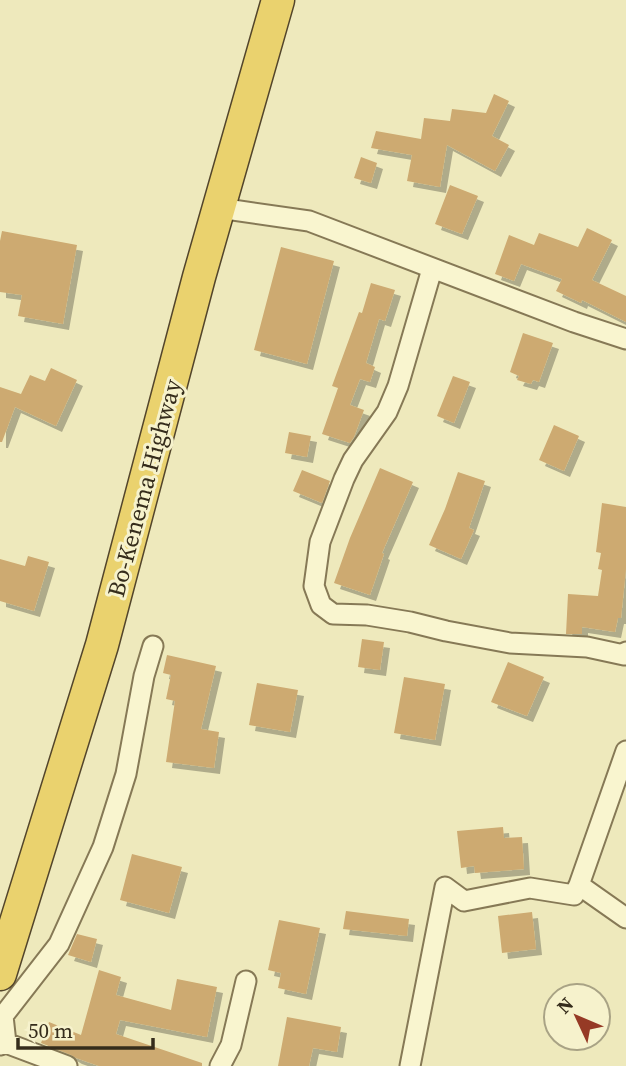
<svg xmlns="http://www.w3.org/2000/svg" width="626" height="1066" font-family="'Source Serif 4',serif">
<defs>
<filter id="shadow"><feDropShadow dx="6" dy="6" stdDeviation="0" flood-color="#0004"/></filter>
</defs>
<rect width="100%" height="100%" fill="#eee9bc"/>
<path fill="#cdaa71" filter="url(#shadow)" d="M494,94l15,7 -17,35 17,9 -14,26 -48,-26 -7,42 -33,-6 5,-26 -41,-7 5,-17 45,8 3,-21 26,3 2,-12 34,4z
M361,157l16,6 -6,20 -17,-5z
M450,185l28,11 -16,38 -27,-10z
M587,228l25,12 -20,40 34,16v26l-44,-22 -1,3 -25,-12 6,-12 -41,-15 -7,17 -19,-7 14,-39 25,10 5,-12 39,14z
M2,231l75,14 -14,79 -45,-8 4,-21 -22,-3v-51z
M281,247l53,14 -27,103 -53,-14z
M371,283l24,7 -10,31 -6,-2 -13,44 9,4 -5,15 -10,-3 -10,26 14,5 -10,27 -4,6 -28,-9 16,-46 -6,-2 27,-74 3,1z
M523,333l30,10 -14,39 -6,-2 -2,4 -14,-4 2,-4 -9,-4z
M51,368l26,12 -21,46 -41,-19 -13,35h-2v-55l21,7 9,-19 15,6z
M453,376l17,6 -16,41 -17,-7z
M554,425l25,11 -15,35 -25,-11z
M289,432l22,4 -4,21 -22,-4z
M380,468l33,14 -31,71 2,1 -14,41 -36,-12 16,-45z
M302,470l28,11 -8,22 -29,-12z
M458,472l27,9 -16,47 5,2 -13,29 -32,-14 16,-36z
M602,503l24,4v62l-5,49h-3l-3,14 -33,-5v7h-16l2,-40 30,2 4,-26 -4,-1 3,-16 -5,-1z
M28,556l21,6 -15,49 -34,-10v-42l25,7z
M362,639l22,3 -4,28 -22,-3z
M167,655l49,11 -15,63 18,3 -5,36 -48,-6 9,-61 -9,-2 5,-24 -8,-2z
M508,662l36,15 -17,39 -36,-14z
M404,677l41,7 -10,56 -41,-7z
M257,683l41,7 -8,42 -41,-7z
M503,827l1,11 18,-1 2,32 -49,4 -1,-7 -13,2 -4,-37z
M132,854l50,13 -13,46 -49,-13z
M346,911l63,8 -2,17 -64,-7z
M532,912l4,37 -34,4 -4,-37z
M279,920l41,8 -14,66 -28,-6 3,-15 -13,-3z
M77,934l20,5 -6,23 -23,-7z
M99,970l22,7 -5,18 55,15 6,-31 40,8 -10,50 -87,-17 -4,14 86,29v3h-103l-23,-8 -5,-3 -30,-12 8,-21 32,13z
M287,1017l54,10 -4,25 -24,-4 -4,18h-31z"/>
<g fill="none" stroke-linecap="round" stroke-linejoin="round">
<defs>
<path id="minor" d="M219,208l90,13 265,101 52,17
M432,269l-34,117 -11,26 -34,48 -9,19 -24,63 -6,44 7,19 12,9 34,1 43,7 36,9 64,12 77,4 37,8 2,-3
M579,885l47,-134
M6,1043l-3,-27 56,-72 44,-97 23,-73 18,-98 9,-30
M0,1045l6,-2 61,23
M220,1066l11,-21 15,-64
M410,1066l35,-179 19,14 66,-13 44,7 5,-10 47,33"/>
<path id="trunk" d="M0,974l102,-329 97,-368 79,-277"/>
</defs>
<use href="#minor" stroke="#867956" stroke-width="23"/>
<use href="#trunk" stroke="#53452b" stroke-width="35"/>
<use href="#minor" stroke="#f9f5cf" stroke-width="19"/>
<use href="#trunk" stroke="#ead26e" stroke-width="32"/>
</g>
<g text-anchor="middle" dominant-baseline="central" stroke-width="6" stroke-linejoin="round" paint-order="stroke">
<g font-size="24" fill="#352c1b" stroke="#f6f2cc">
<text transform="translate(144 488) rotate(-75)">Bo-Kenema Highway</text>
</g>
</g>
<g transform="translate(577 1017) rotate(314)"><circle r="33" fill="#f6f2cc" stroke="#a9a385" stroke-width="2"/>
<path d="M0-5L12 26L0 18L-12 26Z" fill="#963a25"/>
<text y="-10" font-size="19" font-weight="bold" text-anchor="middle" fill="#352c1b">N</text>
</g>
<path d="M18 1038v10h135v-10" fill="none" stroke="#352c1b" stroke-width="3.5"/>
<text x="28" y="1038" font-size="21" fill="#352c1b" stroke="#f6f2cc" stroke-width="5" paint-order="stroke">50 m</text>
</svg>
